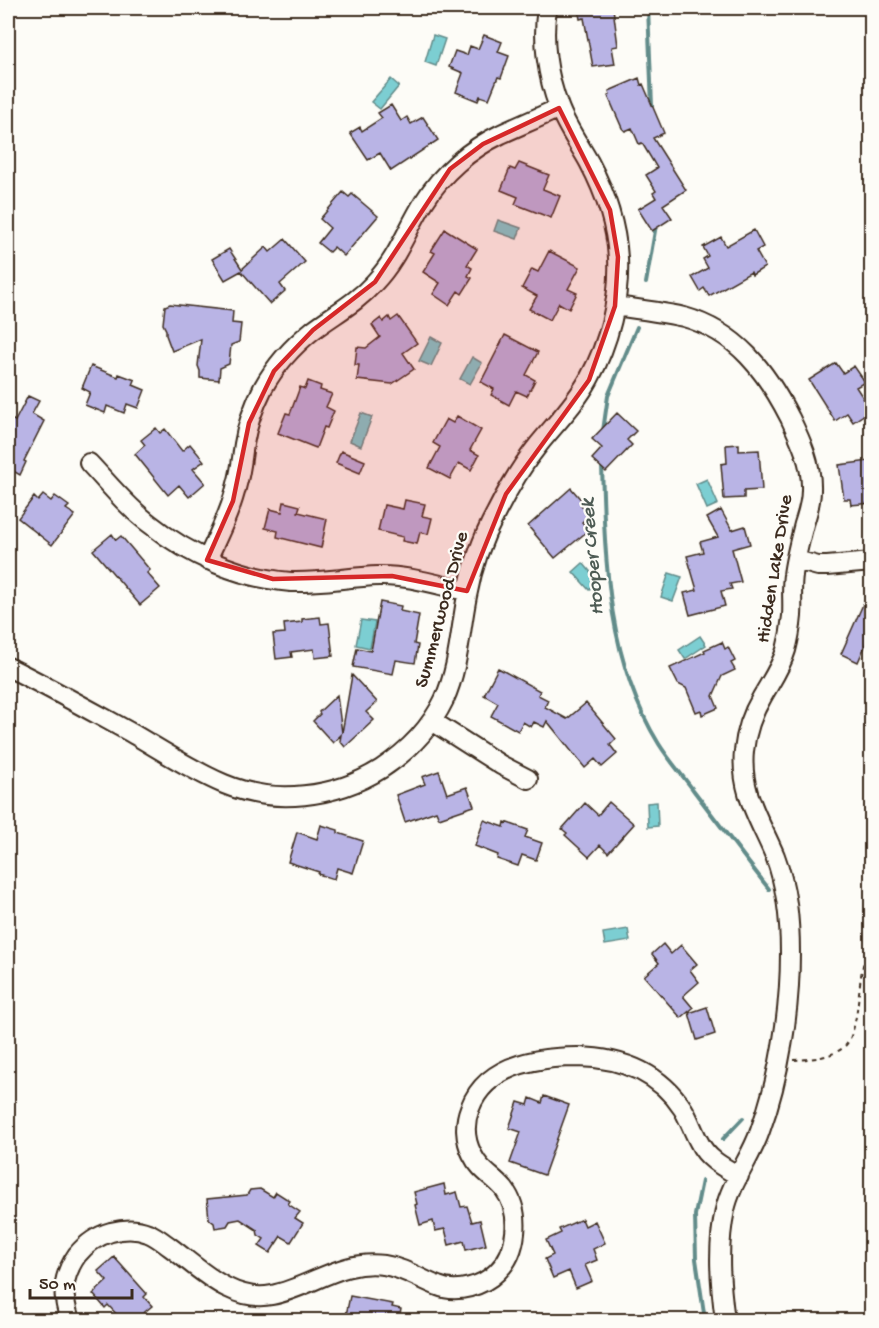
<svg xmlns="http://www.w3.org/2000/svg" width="879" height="1328" font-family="'Gochi Hand',sans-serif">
<rect width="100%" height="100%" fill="#fdfcf7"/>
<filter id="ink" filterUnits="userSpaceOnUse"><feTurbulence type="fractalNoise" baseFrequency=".0167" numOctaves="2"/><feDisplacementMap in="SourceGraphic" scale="12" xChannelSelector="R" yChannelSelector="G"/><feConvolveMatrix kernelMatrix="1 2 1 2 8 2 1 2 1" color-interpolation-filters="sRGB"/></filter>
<g filter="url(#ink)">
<path fill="#7cced2" stroke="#628c8a" stroke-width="1.5" d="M433,35l12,4 -9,27 -11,-4z
M391,79l8,7 -19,23 -9,-7z
M498,220l23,8 -4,11 -23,-8z
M431,337l11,6 -11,23 -12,-5z
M472,357l10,6 -12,21 -10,-5z
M361,413l11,4 -11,29 -11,-5z
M707,479l11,25 -11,5 -11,-25z
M583,563l16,19 -10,8 -16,-18z
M669,573l13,4 -9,24 -12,-4z
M361,620l14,2 -5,26 -14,-3z
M700,636l6,9 -21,14 -6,-9z
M657,802l1,24 -10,1 -1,-24z
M628,929l2,12 -25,4 -2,-12z"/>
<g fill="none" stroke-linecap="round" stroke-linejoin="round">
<path stroke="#628c8a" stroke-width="4" d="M648,8l4,98
M646,283l10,-58
M603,431l5,-35 29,-69
M602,465c3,96 5,195 57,279 10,16 24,32 35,47 25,33 50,66 75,98
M723,1139l20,-21
M702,1181l-7,34 1,44 9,61"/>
</g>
<path fill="#b9b4e5" stroke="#3b2a1e" stroke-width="1.5" d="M578,8h35l5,38 -6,1 3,17 -22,3 -9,-49 -4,1z
M484,35l18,7 -4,10 11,4 -8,22 -3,-1 -9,22 -9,-3 -2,5 -22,-9 7,-19 -14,-6 6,-16 12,4 3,-9 8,3z
M639,78l2,7 2,-1 21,49 -11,5 33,52 -23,15 9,13 -20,13 -14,-22 18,-11 -3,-5 3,-2 -10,-16 11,-7 -15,-25 -3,1 -7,-16 -7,3 -3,-3 -14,-32 2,-1 -1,-4z
M391,105l10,16 6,-4 4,7 12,-7 15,23 -47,31 -11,-18 -12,7 -18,-27 10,-6 2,4 20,-13 -4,-5z
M519,163l30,12 -6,14 17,7 -9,22 -36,-14 3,-7 -17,-7 9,-22 5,2z
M343,192l6,5 3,-3 26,22 -34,40 -10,-9 -5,5 -11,-9 12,-15 -10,-9z
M445,229l32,20 -10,16 5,3 -4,8 4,2 -10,16 -4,-3 -9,14 -16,-11 7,-11 -17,-11 12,-19 -4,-2z
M754,230l9,17 -7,4 9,16 -13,8 -1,-3 -42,24 -5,-8 -4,3 -8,-14 16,-9 -5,-9 5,-3 -5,-9 18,-10 5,9z
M285,239l20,23 -25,22 5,7 -15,13 -29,-33 -16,9 -13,-21 17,-10 13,20 24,-22 4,5z
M549,251l31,16 -12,22 9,4 -8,16 -10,-6 -9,17 -21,-11 8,-13 -15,-8 10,-19 6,3z
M170,304l63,7 -1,12 9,1 -2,18 -8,3 -2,19 -9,4 -1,12 -19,-2v-7l-2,-5 3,-27 -29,12 -6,-16v-5l-3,-6 2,-18z
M398,316l19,27 -14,10 11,16 -22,15 -35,-4 2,-15h-4l2,-18 9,1 14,-11 -8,-12 9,-7 2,4 6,-5 2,4z
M505,335l33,17 -12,23 9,5 -8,16 -11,-5 -7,14 -18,-10 3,-6 -13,-7z
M836,363l7,10 11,-7 11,16 -9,5 15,23 -18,12 -6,-9 -12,8 -26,-41z
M91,366l27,11 1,-3 16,6 -2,5 12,5 -7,18 -11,-4 -3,9 -17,-7 -2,7 -20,-8 5,-13 -8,-4z
M308,381l13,5 -1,4 12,4 -6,13 8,4 -7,17 -3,-1 -8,21 -38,-15 8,-20 4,1 10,-27 5,2z
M28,396l11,5 -7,13 12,7 -20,40 2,1 -6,13 -12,-7v-43l3,-6 4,2z
M617,413l19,18 -9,9 5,5 -26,27 -14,-13 10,-11 -10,-9z
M457,416l24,14 -11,20 9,5 -8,15 -12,-7 -9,16 -21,-11 11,-21 -7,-4 13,-24 7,4z
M156,428l4,5 5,-4 17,22 8,-7 14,17 -11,8 12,14 -16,14 -10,-12 -11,10 -33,-41 10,-9 -4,-5z
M739,444v7l20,-1 3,40 -18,1v7l-20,1 -3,-35 6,-1 -1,-18z
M341,451l24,10 -5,12 -24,-10z
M869,461l1,9h2v33l-21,2 -1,-6h-6l-5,-34z
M571,488l13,15 -3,2 9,10 -8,7 7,8 -34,28 -27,-32z
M43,495l8,6 4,-5 14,10 -3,3 9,6 -23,30 -34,-27 16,-21 4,4z
M405,500l20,4 -3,12 10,2 -4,16 -8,-2 -3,12 -15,-3 1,-4 -25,-6 6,-26 19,4z
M284,502l16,4 -2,6 29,7 -6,29 -44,-11 1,-6 -13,-3 5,-19 12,3z
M721,510l11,20 13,-4 5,18 -18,5 9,33 -11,2 2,5 -11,2 4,15 -35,9 -6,-22 13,-3 -10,-34 16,-4 -3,-10 18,-5 -11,-19z
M112,534l4,6 5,-4 29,34 -3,3 13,15 -20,17 -47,-55z
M872,584v54l-3,-1 -11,25 -17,-8z
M380,602l21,4 -1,5 19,4 -5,29 4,1 -3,18 -19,-3 -3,14 -40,-7 4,-19 14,3z
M320,617l1,7 8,-1 4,33 -18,2 -1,-9 -23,3 1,5 -16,2 -3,-25 12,-1 -1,-9 18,-2v-3z
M722,642l3,7 3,-2 7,14 -4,2 4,7 -13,6 -9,20 5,12 -16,7 -1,-5 -5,2 -10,-24 -8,-4 -8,-16 35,-16 -1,-2z
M498,668l42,23 -2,4 10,5 -3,7 22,12 19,-16 30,36 -6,6 7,9 -15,13 -7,-8 -10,9 -38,-47 -3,6 -10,-5 -3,5 -8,-5 -5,9 -27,-15 7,-13 -14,-8z
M352,675l25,27 -11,10 8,8 -29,27 -5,-6 1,-6 -8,8 -20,-22 7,-7 -1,-2 18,-17 5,38z
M439,771l8,23 20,-7 7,19 -35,12 -3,-7 -31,11 -9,-27 29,-11 -3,-7z
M609,802l25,22 -26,29 -8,-8 -11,12 -24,-22 2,-2 -5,-4 23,-26 13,12z
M484,820l20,7 1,-5 23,8 -3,7 17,6 -6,17 -14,-5 -4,11 -21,-7 1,-4 -23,-9z
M321,825l17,5v3l25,8 -10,32 -16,-5 -3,11 -16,-5 1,-2 -31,-10 9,-30 20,7z
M663,944l8,10 10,-9 16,19 -7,6 9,12 -16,14 10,12 -12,10 -37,-42 15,-13 -7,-9z
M707,1007l8,27 -18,6 -8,-27z
M544,1096l25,9 -25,70 -34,-12 11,-31 -12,-4 9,-26 10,3 2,-7 12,5z
M444,1184l2,11 11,-3 4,15 6,-1 5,16 8,-2 6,25 -20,5 -2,-9 -15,4 -4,-16 -10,2 -2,-10 -13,4 -5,-20 2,-1 -3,-12z
M260,1189l13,8 3,-5 14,9 -2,3 12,8 -5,6 8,5 -12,19 -10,-6 -11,17 -11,-7 5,-7 -6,-4 -1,-5 -17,-11 -10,2 -3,5 -12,2 -1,-5 -5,-4 -2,-20 40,-4 3,-5z
M582,1219l3,7 10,-5 10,22 -12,6 4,11 -12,5 7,16 -16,7 -7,-17 -16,7 -8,-19 8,-4 -7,-15 15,-7 -2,-4z
M114,1257l33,37 -3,3 8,9 -17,14h-13l-14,-15 -3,3 -12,-14 14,-13 -9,-10z
M350,1296l43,8 -1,3 9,2 -2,11h-54z"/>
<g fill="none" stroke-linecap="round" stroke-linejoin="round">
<defs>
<path id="minor" d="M615,306c23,3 46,6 69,11 53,15 82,54 106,101 11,23 22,46 21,72 0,12 -3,22 -7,34 -4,16 -9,34 -11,51 -2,14 0,27 -1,41 -1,11 -3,23 -6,34 -5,17 -15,31 -24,47 -10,17 -16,34 -18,54 -4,42 16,69 31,105 12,32 15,63 15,97 0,58 -10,123 -30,178 -9,27 -29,51 -35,79 -8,37 -5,74 0,110
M89,463c20,21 38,44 61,61 40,32 90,54 141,58 29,1 58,-5 87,-6 29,-1 60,9 89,15
M207,560c11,-25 24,-49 30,-76 4,-13 5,-27 7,-40 3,-19 10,-38 19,-56 12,-22 30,-42 50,-58 21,-16 43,-27 61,-47 24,-25 32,-52 50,-81 18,-29 46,-53 77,-68 20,-9 39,-17 58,-26
M796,560l22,6h9l45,-4
M8,667c43,21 85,45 127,68 29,17 58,36 89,49 50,21 111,14 157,-15 26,-17 49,-40 63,-69 15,-33 16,-69 23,-104 5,-28 15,-57 29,-83 12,-24 26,-48 43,-69 17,-21 37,-41 50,-65 20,-36 31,-80 29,-121 -2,-34 -13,-66 -29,-96 -10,-18 -23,-36 -30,-55 -12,-31 -17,-67 -12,-99
M432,721l69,44 27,14
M70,1320c-8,-24 -9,-42 7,-65 9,-11 20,-19 34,-23 12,-3 25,-4 37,1 8,3 15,9 22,14 30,22 62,56 102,48 40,-8 69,-36 112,-30 20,3 36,14 54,21 19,8 45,0 59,-14 21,-20 25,-59 7,-83 -11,-13 -24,-18 -32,-35 -7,-14 -8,-31 -2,-46 16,-43 67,-51 108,-51 42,1 81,15 105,52 6,10 10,22 16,33 8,17 24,25 40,34"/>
</defs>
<use href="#minor" stroke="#3b2a1e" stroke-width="22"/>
<path stroke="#3b2a1e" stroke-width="2" stroke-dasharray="4.5 4.5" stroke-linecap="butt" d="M794,1060c16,-1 37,-2 50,-13 14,-11 14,-58 18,-77 2,-11 6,-21 10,-32"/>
<use href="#minor" stroke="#fdfcf7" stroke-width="18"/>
</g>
</g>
<path fill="#d62828" fill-opacity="0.2" stroke="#d62828" stroke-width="4.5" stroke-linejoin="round" d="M559,108l51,102 8,47 -3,49 -26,74 -83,114 -39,97 -75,-15 -119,3 -66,-19 26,-59 16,-78 25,-52 39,-41 62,-48 75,-113 33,-25z"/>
<g text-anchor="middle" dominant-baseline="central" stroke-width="4.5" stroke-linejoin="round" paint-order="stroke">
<g font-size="20" fill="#3b2a1e" stroke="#fdfcf7">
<text transform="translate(776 569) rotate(-81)">Hidden Lake Drive</text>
<text transform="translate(443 610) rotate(-75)">Summerwood Drive</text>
</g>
<g font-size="21" font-style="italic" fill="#4e5b54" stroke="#fdfcf7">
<text transform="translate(594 557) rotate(-95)">Hooper Creek</text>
</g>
</g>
<rect width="879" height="1328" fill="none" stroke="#fdfcf7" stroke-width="30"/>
<rect x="15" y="15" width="849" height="1298" fill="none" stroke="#3b2a1e" stroke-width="2" filter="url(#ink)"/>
<path d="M30 1289v9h102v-9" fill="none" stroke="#3b2a1e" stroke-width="3"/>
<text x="39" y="1289" font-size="18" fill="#3b2a1e" stroke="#fdfcf7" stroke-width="4.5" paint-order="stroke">50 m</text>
</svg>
